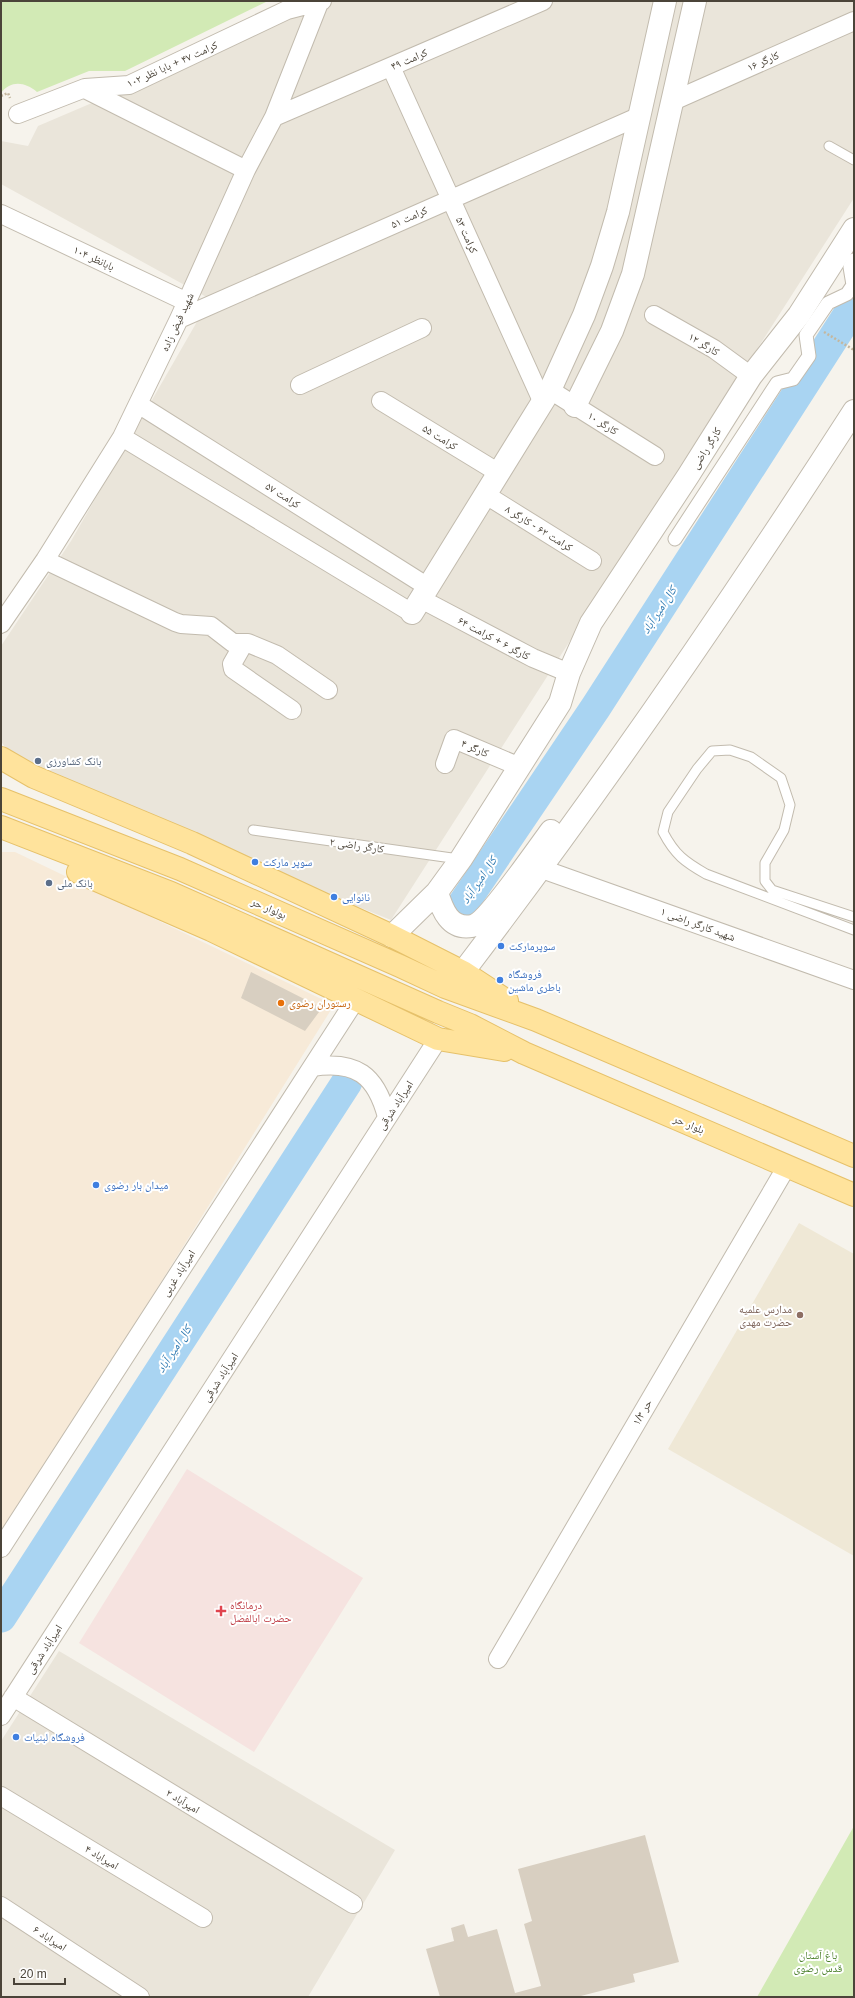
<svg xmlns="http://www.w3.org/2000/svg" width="855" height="1998" font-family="Arial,'Noto Naskh Arabic',sans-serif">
<rect width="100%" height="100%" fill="#f6f3ec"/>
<path fill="#eae5da" d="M331,1h523v197l-463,722 -372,-150 -18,-29v-95l70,-105 139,-242 -209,-115v-43l27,5 10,-20z
M59,1651l336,199 -87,147h-307v-256z"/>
<path fill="#f7ead8" d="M1,852h14l319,153 -333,533z"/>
<path fill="#efe8d6" d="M799,1223l55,31v302l-186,-107z"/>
<path fill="#f6e3e0" d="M187,1469l176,109 -109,174 -175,-109z"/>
<path fill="#d2eab5" d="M1,1h267l-143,70h-36l-52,21c-12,-10 -26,-12 -36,1z
M854,1826v171h-97z"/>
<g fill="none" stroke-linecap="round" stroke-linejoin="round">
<path stroke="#a9d4f2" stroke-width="31" d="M459,910l137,-203 258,-401
M1,1617l346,-535"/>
</g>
<path fill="#d8cfc1" d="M251,972l71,36 -17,23 -64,-33z
M645,1835l34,127 -46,12 2,8 -58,15h-137l-14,-48 28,-8 -3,-13 13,-4 4,13 29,-8 18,64 26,-7 -17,-62 8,-3 -14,-52z"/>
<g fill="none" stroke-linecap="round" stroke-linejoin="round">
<defs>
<path id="service" d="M829,146l25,14
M253,830l206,29
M854,917l-82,-27 -7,-9v-18l19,-33 6,-25 -9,-27 -30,-21 -21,-7 -18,1 -15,18 -29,43 -5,20c12,23 22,30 43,42l148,56"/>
<path id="pedestrian" d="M675,539l102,-156 16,-4 16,-23 -3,-21 22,-32 19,-9 6,-9 -3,-18 4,-7"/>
<path id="minor" d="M391,67l152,336
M85,89l161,81
M673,101l181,-80
M18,114l67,-26 44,-3 158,-75 35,-9
M274,117l269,-116
M1,214l186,88
M654,315l60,34 37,27
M179,319l461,-203
M300,385l122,-57
M550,390l105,66
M381,401l118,72
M138,404l290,183
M122,437l290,176
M486,495l106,66
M45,560l130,62 6,2 30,2 22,17h15l29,12 51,35
M421,599l112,59 36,15
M1,624l44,-64 77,-123 57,-118 67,-149 28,-53 45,-114
M244,643l-12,21 1,5 59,41
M445,764l9,-25 66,28
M542,869l312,111
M312,1067c44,-7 64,8 75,50
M1,1548l355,-549
M498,1659l289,-493
M13,1697l340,207
M1,1716l437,-677
M1,1796l202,122
M1,1906l139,91"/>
<path id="tertiary" d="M575,406l37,-75 21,-57 62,-273
M412,613l138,-223 34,-75 18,-49 16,-54 47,-211
M437,892c5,18 13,38 35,34 15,-3 67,-79 79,-95
M392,936l45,-44 24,-33 99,-156 9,-30 22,-50 97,-147 63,-100 48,-61 55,-86
M463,972c138,-181 268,-370 391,-561"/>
<path id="primary" d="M1,758l33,19 158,66 200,93 71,36 44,29
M1,799l179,70 220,97 45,21 91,33 318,136
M1,827l170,66 267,119 32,13 54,28 330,142
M78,872l133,58 227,109 66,11"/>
</defs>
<use href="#service" stroke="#c2bbae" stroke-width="11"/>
<use href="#pedestrian" stroke="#c2bbae" stroke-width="15"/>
<use href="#minor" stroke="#c2bbae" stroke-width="20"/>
<use href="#tertiary" stroke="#c2bbae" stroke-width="24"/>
<use href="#primary" stroke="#e6c16a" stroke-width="24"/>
<path stroke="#c4b79f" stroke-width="2.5" stroke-dasharray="2 2" stroke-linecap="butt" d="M1,96l7,-3 2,5
M824,332l30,18"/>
<use href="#service" stroke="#fff" stroke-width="9"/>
<use href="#pedestrian" stroke="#fff" stroke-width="13"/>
<use href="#minor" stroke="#fff" stroke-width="18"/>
<use href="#tertiary" stroke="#fff" stroke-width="22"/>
<use href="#primary" stroke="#ffe39c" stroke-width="22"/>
</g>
<g fill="#5c6f8a" stroke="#fff" stroke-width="1.5">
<circle cx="38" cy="761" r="4"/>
<circle cx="49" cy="883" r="4"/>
</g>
<g fill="#3f7fe0" stroke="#fff" stroke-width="1.5">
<circle cx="255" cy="862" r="4"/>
<circle cx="334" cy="897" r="4"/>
<circle cx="501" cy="946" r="4"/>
<circle cx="500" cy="980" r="4"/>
<circle cx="96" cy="1185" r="4"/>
<circle cx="16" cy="1737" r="4"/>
</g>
<circle fill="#e8710a" stroke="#fff" stroke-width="1.5" cx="281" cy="1003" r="4"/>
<circle fill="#8d6e63" stroke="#fff" stroke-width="1.5" cx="800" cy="1315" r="4"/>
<path fill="#e0444e" stroke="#fff" stroke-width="1.5" d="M219 1605h4v4h4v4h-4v4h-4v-4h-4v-4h4z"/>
<g text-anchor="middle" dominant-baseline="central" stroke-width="4" stroke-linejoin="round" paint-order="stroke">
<g font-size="11" fill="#4b4439" stroke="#fff">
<text transform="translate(409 59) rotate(-23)">کرامت ۴۹</text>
<text transform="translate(763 61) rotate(-24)">کارگر ۱۶</text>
<text transform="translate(172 64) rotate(-24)">کرامت ۴۷ + بابا نظر ۱۰۲</text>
<text transform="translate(409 217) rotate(-24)">کرامت ۵۱</text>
<text transform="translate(467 235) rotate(66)">کرامت ۵۳</text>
<text transform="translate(94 258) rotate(25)">بابانظر ۱۰۴</text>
<text transform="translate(177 322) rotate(-65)">شهید فیض زاده</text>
<text transform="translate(704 344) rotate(31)">کارگر ۱۲</text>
<text transform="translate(603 423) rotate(32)">کارگر ۱۰</text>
<text transform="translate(440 437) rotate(31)">کرامت ۵۵</text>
<text transform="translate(706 448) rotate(-58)">کارگر راضی</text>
<text transform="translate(283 495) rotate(32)">کرامت ۵۷</text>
<text transform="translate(539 528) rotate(32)">کرامت ۶۲ - کارگر ۸</text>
<text transform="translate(494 638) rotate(28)">کارگر ۶ + کرامت ۶۴</text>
<text transform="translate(475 748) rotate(23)">کارگر ۴</text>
<text transform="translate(357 845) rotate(8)">کارگر راضی ۲</text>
<text transform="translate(269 908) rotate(24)">بولوار حر</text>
<text transform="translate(698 924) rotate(20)">شهید کارگر راضی ۱</text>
<text transform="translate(395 1105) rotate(-57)">امیرآباد شرقی</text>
<text transform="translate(689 1124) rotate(23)">بلوار حر</text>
<text transform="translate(178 1273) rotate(-57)">امیرآباد غربی</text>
<text transform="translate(220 1377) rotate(-57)">امیرآباد شرقی</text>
<text transform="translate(642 1412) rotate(-60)">حر ۱/۳</text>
<text transform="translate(44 1649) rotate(-57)">امیرآباد شرقی</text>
<text transform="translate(183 1801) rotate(31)">امیرآباد ۲</text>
<text transform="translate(102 1857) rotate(31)">امیراباد ۴</text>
<text transform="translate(50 1938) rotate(33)">امیراباد ۶</text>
</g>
<g font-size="11" fill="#4e5e75" stroke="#fff" text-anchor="start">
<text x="46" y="761">بانک کشاورزی</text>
<text x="57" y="883">بانک ملی</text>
</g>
<g font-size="11" fill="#366cbe" stroke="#fff" text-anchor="start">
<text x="263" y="862">سوپر مارکت</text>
<text x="342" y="897">نانوایی</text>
<text x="509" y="946">سوپرمارکت</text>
<text x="508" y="974">فروشگاه<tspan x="508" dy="13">باطری ماشین</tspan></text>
<text x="104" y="1185">میدان بار رضوی</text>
<text x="24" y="1737">فروشگاه لبنیات</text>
</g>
<g font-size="11" fill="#c56008" stroke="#fff" text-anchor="start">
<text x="289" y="1003">رستوران رضوی</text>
</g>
<g font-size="11" fill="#785e54" stroke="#fff" text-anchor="end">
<text x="792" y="1309">مدارس علمیه<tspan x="792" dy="13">حضرت مهدی</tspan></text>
</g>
<g font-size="11" fill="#be3a42" stroke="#fff" text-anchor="start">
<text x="230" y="1605">درمانگاه<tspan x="230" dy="13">حضرت ابالفضل</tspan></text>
</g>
<g font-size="11" fill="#4a7f2a" stroke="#fff">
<text x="818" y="1955">باغ آستان<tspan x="818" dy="13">قدس رضوی</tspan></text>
</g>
<g font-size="12" font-style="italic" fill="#2e7ab2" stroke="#fff">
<text transform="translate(659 610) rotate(-57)">کال امیر آباد</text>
<text transform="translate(479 880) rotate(-56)">کال امیر آباد</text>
<text transform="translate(174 1349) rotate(-57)">کال امیر آباد</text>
</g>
</g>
<rect width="855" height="1998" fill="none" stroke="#4b4439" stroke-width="4"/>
<path d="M14 1978v6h51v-6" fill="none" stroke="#4b4439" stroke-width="2"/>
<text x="20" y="1978" font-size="12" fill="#4b4439" stroke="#ffffff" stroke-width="3" paint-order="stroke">20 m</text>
</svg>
